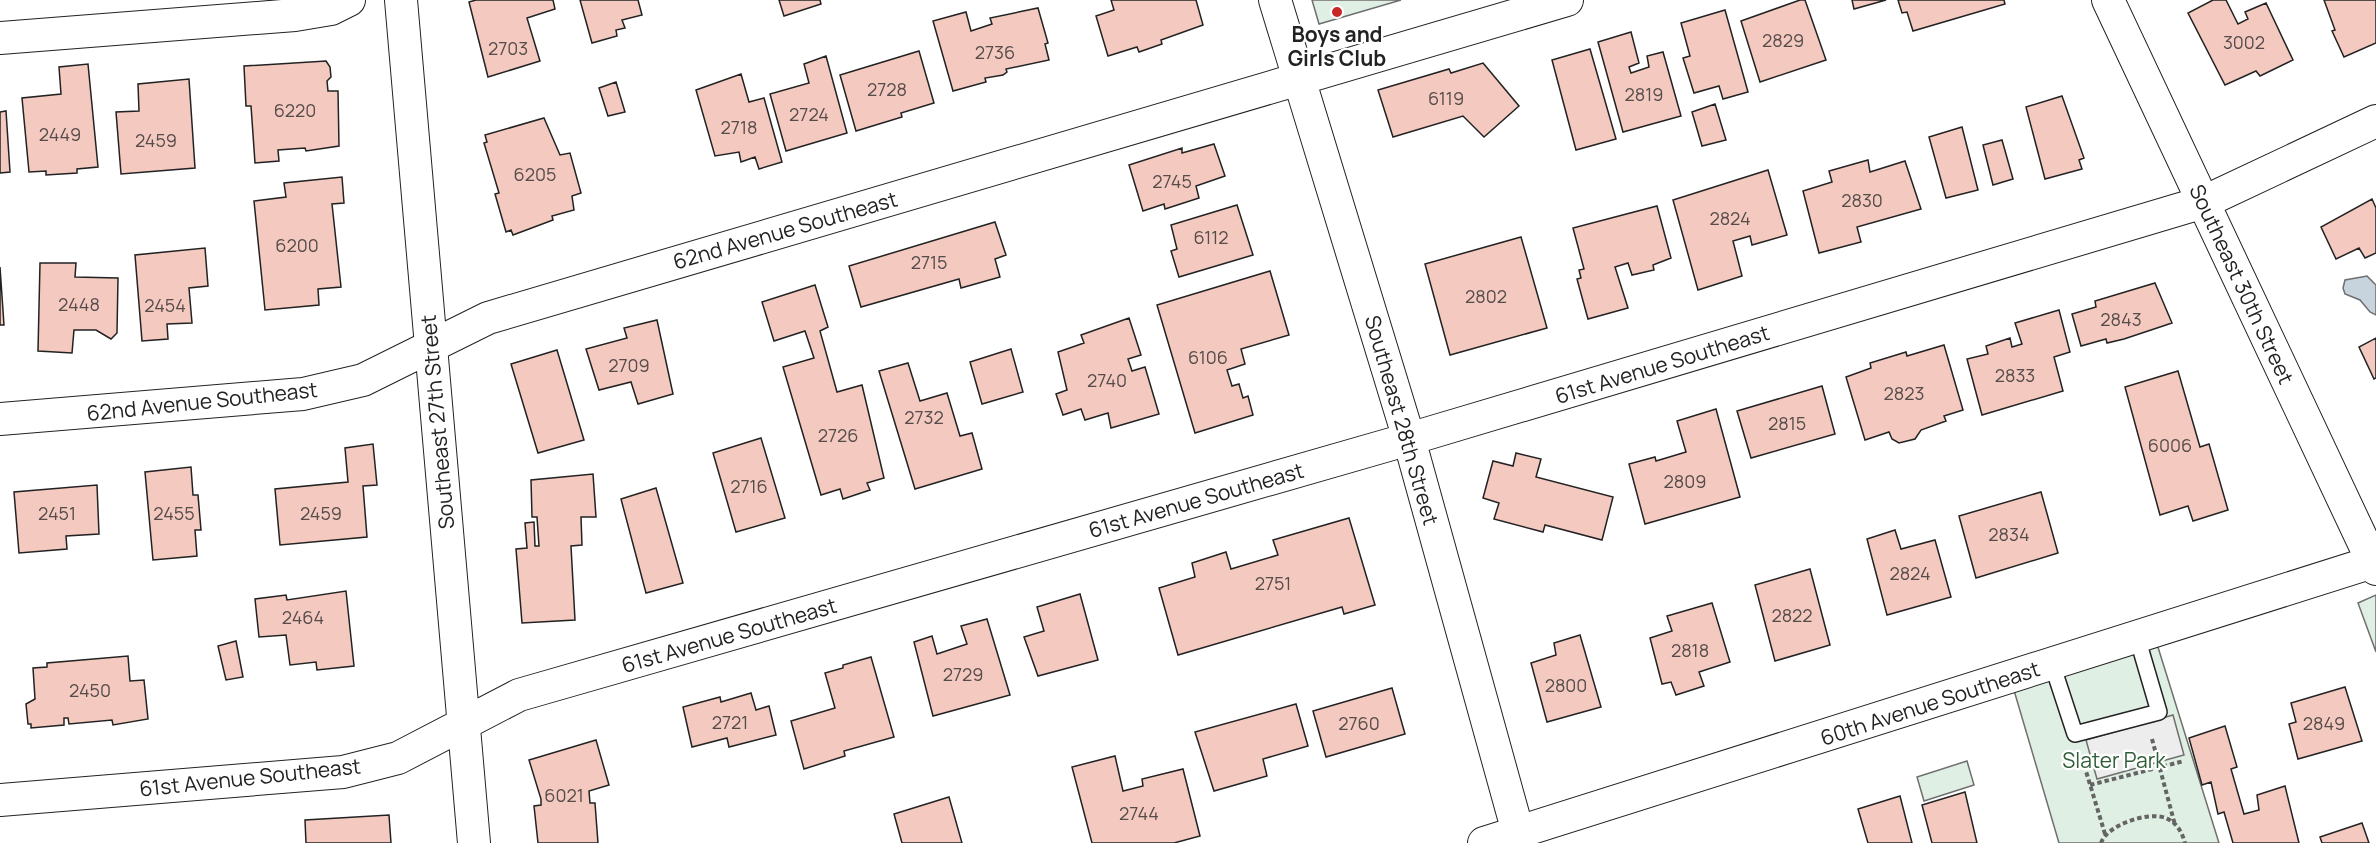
<svg xmlns="http://www.w3.org/2000/svg" width="2376" height="843" font-family="Manrope,sans-serif">
<rect width="100%" height="100%" fill="#fff"/>
<path fill="#e0efe3" stroke="#6f6f6f" stroke-width="1.5" d="M1312,0h89l-82,24z
M2376,595v57l-18,-49z
M2157,644l62,199h-160l-46,-156z
M1967,761l7,24 -50,16 -7,-24z"/>
<path fill="#ededed" stroke="#6f6f6f" stroke-width="1.5" d="M2173,715l11,40 -87,24 -11,-39z"/>
<path fill="#c7d3dd" stroke="#6f6f6f" stroke-width="1.5" d="M2367,276l9,9v30l-6,-3 -10,-12 -15,-6 -2,-6 2,-8z"/>
<path fill="#f3c9c0" stroke="#222" stroke-width="1.5" d="M476,0h77l2,9 -28,9 13,43 -52,16 -19,-75z
M580,0h58l4,15 -20,5 3,8 -9,2 1,6 -25,7z
M779,0h41l1,4 -37,12z
M1111,0h85l7,25 -42,15 1,4 -23,8 -2,-5 -29,9 -12,-40 18,-6z
M1800,0h5l21,60 -66,22 -19,-61z
M1852,0h34l-32,9z
M1898,0h106l1,4 -92,27 -6,-19 -5,1z
M2213,0h13l12,24 10,-5 -3,-7 21,-9 27,57 -33,16 -4,-5 -31,14 -37,-72z
M2324,0h52v43l-32,14 -12,-26 3,-1z
M1038,8l10,35 -3,1 4,16 -43,9 1,3 -4,3 -18,3 1,4 -33,9 -20,-70 33,-9 5,19 21,-7 -2,-6z
M1725,10l23,82 -25,7 -4,-13 -25,7 -11,-35 7,-2 -9,-33z
M1631,32l8,31 -10,4 2,6 18,-6 -2,-11 16,-4 18,64 -58,16 -25,-90z
M1590,49l26,90 -40,11 -24,-90z
M919,51l15,52 -33,10 1,4 -46,14 -16,-56z
M826,56l21,77 -61,18 -16,-57 39,-11 -5,-19z
M326,61l4,6 1,10 -4,4 1,10h10l1,55 -33,5 -1,-3 -27,2 1,11 -24,2 -4,-57h-5l-2,-40z
M1483,63l36,43 -35,31 -21,-21 -70,21 -15,-47 71,-21 2,4z
M88,64l10,103 -21,2v4l-31,2v-4l-17,1 -7,-74 39,-4 -2,-27z
M741,74l8,28 15,-4 18,64 -23,7 -4,-12 -14,5 -2,-10 -24,4 -19,-66z
M189,79l6,89 -74,6 -5,-62 23,-1 -1,-27z
M616,82l9,30 -17,4 -9,-28z
M2062,96l22,62 -5,2 3,9 -37,10 -19,-72z
M1715,104l11,36 -24,6 -10,-34z
M6,111l4,61 -10,1v-61z
M544,118l16,37 10,-2 11,40 -9,3 2,14 -22,6 1,4 -40,15 -2,-5 -5,2 -11,-38 4,-1 -15,-50 3,-1 -2,-7z
M1962,127l16,63 -32,8 -17,-61z
M2002,140l11,39 -20,6 -10,-40z
M1214,144l11,32 -29,10 3,12 -34,11 -1,-5 -21,7 -14,-46 53,-17v5z
M1868,160l2,12 35,-11 16,48 -64,18 4,15 -42,11 -16,-62 29,-9 -3,-11z
M1768,170l19,65 -35,10 -2,-9 -17,5 9,35 -44,14 -25,-90z
M342,177l2,26 -12,1 9,83 -23,2 1,16 -54,5 -11,-109 32,-4 -2,-14z
M2372,199l4,9v45l-11,5 -6,-10 -23,11 -15,-32z
M1237,205l16,50 -74,22 -8,-26 6,-2 -6,-24z
M1657,206l14,52 -18,7 1,5 -22,5 -4,-12 -13,4 13,41 -40,11 -11,-40 4,-1 -2,-8 5,-1 -11,-41z
M995,222l11,33 -11,4 5,18 -39,11 -2,-9 -98,28 -12,-41z
M1521,237l26,91 -97,27 -25,-91z
M205,248l3,38 -19,2 3,35 -25,1 1,15 -26,2 -7,-86z
M40,263h36l-1,14 43,1 -1,55 -6,6 -15,-9h-22l-2,23 -34,-2z
M0,267l4,58h-4z
M1270,271l19,64 -48,14 4,15 -18,6 5,16 7,-2 4,14 5,-2 5,19 -58,18 -38,-128z
M2155,283l17,40 -48,16 -17,4 -1,-4 -25,7 -9,-32 24,-7 -1,-6z
M815,285l13,42 -8,4 17,61 25,-7 22,93 -17,5 3,7 -27,9 -3,-10 -19,6 -38,-128 31,-9 -9,-27 -31,10 -12,-39z
M2059,310l11,42 -16,5 9,34 -81,24 -15,-56 21,-5 -2,-8 24,-8 2,9 10,-3 -7,-21z
M1129,318l12,37 -13,4 4,12 13,-4 14,47 -48,14 -3,-15 -23,7 -4,-11 -18,6 -7,-21 11,-4 -9,-38 26,-9 -3,-8z
M657,320l16,74 -35,10 -7,-22 -32,8 -13,-41 41,-11 -3,-10z
M2376,338v40l-2,1 -15,-32z
M1944,345l19,65 -19,6 2,5 -25,9 -6,9 -16,4 -7,-4 -3,-7 -24,8 -19,-63 25,-9 -1,-5 36,-11 1,4z
M1011,349l12,43 -41,12 -12,-42z
M557,350l27,90 -46,13 -27,-89z
M908,363l12,38 27,-8 13,43 12,-3 10,36 -67,20 -36,-118z
M2178,371l22,76 9,-3 19,66 -35,11 -5,-15 -28,9 -35,-128z
M1822,386l13,48 -84,24 -14,-47z
M1716,409l24,88 -95,27 -16,-60 26,-7 1,4 30,-9 -9,-31z
M761,438l24,80 -49,14 -23,-79z
M373,444l4,41 -14,1 4,51 -87,8 -5,-56 73,-7 -3,-34z
M1516,453l25,6 -5,18 77,20 -11,43 -57,-15 -2,7 -49,-13 5,-16 -16,-5 10,-37 20,5z
M191,467l2,28h5l3,35h-6l2,26 -44,4 -8,-88z
M593,474l3,43h-15l1,28 -11,1 4,74 -53,3 -6,-74 11,-1 -2,-25 9,-1 1,24h4l-2,-29h-5l-1,-37z
M97,485l2,49 -33,2 1,13 -48,4 -5,-61z
M656,488l27,95 -37,10 -25,-94z
M2041,492l17,61 -82,25 -17,-62z
M1349,518l26,87 -31,9 -2,-7 -164,48 -19,-67 36,-11 -3,-14 34,-11 5,17 47,-14 -5,-15z
M1895,530l6,19 34,-9 16,57 -64,18 -20,-76z
M1810,569l20,76 -55,16 -20,-76z
M346,591l8,75 -37,4 -1,-8 -26,3 -4,-30 -27,2 -4,-38 31,-4 1,5z
M1080,594l18,66 -60,16 -14,-39 20,-6 -7,-24z
M1712,603l18,59 -31,10 5,14 -28,9 -5,-13 -9,2 -12,-46 22,-7 -5,-15z
M987,619l23,76 -77,21 -19,-74 18,-6 5,18 30,-10 -6,-18z
M1580,635l21,72 -54,15 -16,-59 25,-8 -2,-12z
M236,641l7,36 -17,3 -8,-34z
M128,656l2,25 14,-1 4,39 -35,6 -1,-5 -43,4 -1,-6h-4v7l-33,3v-4h-3l-2,-20 9,-5 -2,-31 14,-1v-4z
M871,657l23,80 -50,14 1,5 -41,13 -13,-48 44,-13 -10,-35 18,-5v-3z
M2345,687l17,54 -64,18 -9,-35 7,-2 -5,-19z
M1392,688l13,46 -79,23 -13,-46z
M751,693l5,17 13,-4 7,29 -47,12 -2,-9 -35,9 -9,-40 37,-10 1,5z
M1296,704l12,42 -45,13 4,17 -53,15 -19,-59z
M2225,726l12,41 -6,2 13,45 15,-4 -2,-15 28,-9 14,57h-66l-9,-31 -6,2 -7,-32 -9,3 -13,-47z
M596,740l13,45 -20,6 1,12h5l3,40h-60l-4,-37 7,-1v-6l-12,-39z
M1115,756l8,35 20,-5 -1,-7 41,-10 17,67 -26,7h-82l-20,-76z
M1965,792l12,51h-45l-10,-38z
M1900,796l12,47h-44l-10,-34z
M949,797l13,46h-60l-8,-29z
M389,815l2,28h-85l-1,-23z
M2362,823l7,20h-47l-2,-6z"/>
<g fill="none" stroke-linecap="round" stroke-linejoin="round">
<defs>
<path id="service" d="M2052,664l23,70 84,-22 -22,-75"/>
<path id="minor" d="M401,0l73,843
M1275,0l134,439 112,404
M2108,0l268,569
M0,38l295,-23 36,-6 18,-9
M0,419l303,-25 60,-14 125,-62 1079,-318
M0,800l343,-28 55,-14 121,-63 890,-256 795,-237 172,-81
M1484,843l892,-282"/>
</defs>
<use href="#service" stroke="#222" stroke-width="18"/>
<use href="#minor" stroke="#222" stroke-width="34"/>
<path stroke="#646464" stroke-width="4" stroke-dasharray="4.5 3" stroke-linecap="butt" d="M2152,739l23,86
M2082,758l23,76
M2090,785l94,-24
M2101,843c6,-18 47,-32 65,-25 11,5 16,14 19,25"/>
<use href="#service" stroke="#fff" stroke-width="15"/>
<use href="#minor" stroke="#fff" stroke-width="32"/>
</g>
<circle fill="#c62828" stroke="#fff" stroke-width="2" cx="1337" cy="12" r="6"/>
<g text-anchor="middle" dominant-baseline="central" stroke-width="4.5" stroke-linejoin="round" paint-order="stroke">
<g font-size="18" fill="#564c4a">
<text x="1783" y="40">2829</text>
<text x="2244" y="42">3002</text>
<text x="508" y="48">2703</text>
<text x="995" y="52">2736</text>
<text x="887" y="89">2728</text>
<text x="1644" y="94">2819</text>
<text x="1446" y="98">6119</text>
<text x="295" y="110">6220</text>
<text x="809" y="114">2724</text>
<text x="739" y="127">2718</text>
<text x="60" y="134">2449</text>
<text x="156" y="140">2459</text>
<text x="535" y="174">6205</text>
<text x="1172" y="181">2745</text>
<text x="1862" y="200">2830</text>
<text x="1730" y="218">2824</text>
<text x="1211" y="237">6112</text>
<text x="297" y="245">6200</text>
<text x="929" y="262">2715</text>
<text x="1486" y="296">2802</text>
<text x="79" y="304">2448</text>
<text x="165" y="305">2454</text>
<text x="2121" y="319">2843</text>
<text x="1208" y="357">6106</text>
<text x="629" y="365">2709</text>
<text x="2015" y="375">2833</text>
<text x="1107" y="380">2740</text>
<text x="1904" y="393">2823</text>
<text x="924" y="417">2732</text>
<text x="1787" y="423">2815</text>
<text x="838" y="435">2726</text>
<text x="2170" y="445">6006</text>
<text x="1685" y="481">2809</text>
<text x="749" y="486">2716</text>
<text x="57" y="513">2451</text>
<text x="174" y="513">2455</text>
<text x="321" y="513">2459</text>
<text x="2009" y="534">2834</text>
<text x="1910" y="573">2824</text>
<text x="1273" y="583">2751</text>
<text x="1792" y="615">2822</text>
<text x="303" y="617">2464</text>
<text x="1690" y="650">2818</text>
<text x="963" y="674">2729</text>
<text x="1566" y="685">2800</text>
<text x="90" y="690">2450</text>
<text x="730" y="722">2721</text>
<text x="1359" y="723">2760</text>
<text x="2324" y="723">2849</text>
<text x="564" y="795">6021</text>
<text x="1139" y="813">2744</text>
</g>
<g font-size="21" font-weight="bold" fill="#222" stroke="#fff">
<text x="1337" y="34">Boys and<tspan x="1337" dy="24">Girls Club</tspan></text>
</g>
<g font-size="21" fill="#222" stroke="#fff">
<text transform="translate(785 230) rotate(-16)">62nd Avenue Southeast</text>
<text transform="translate(2242 284) rotate(65)">Southeast 30th Street</text>
<text transform="translate(1662 364) rotate(-17)">61st Avenue Southeast</text>
<text transform="translate(202 401) rotate(-6)">62nd Avenue Southeast</text>
<text transform="translate(1402 420) rotate(74)">Southeast 28th Street</text>
<text transform="translate(437 422) rotate(-95)">Southeast 27th Street</text>
<text transform="translate(1196 500) rotate(-16)">61st Avenue Southeast</text>
<text transform="translate(729 635) rotate(-16)">61st Avenue Southeast</text>
<text transform="translate(1930 703) rotate(-18)">60th Avenue Southeast</text>
<text transform="translate(250 777) rotate(-6)">61st Avenue Southeast</text>
</g>
<g font-size="21" fill="#2f5e38" stroke="#fff">
<text x="2114" y="760">Slater Park</text>
</g>
</g>
</svg>
